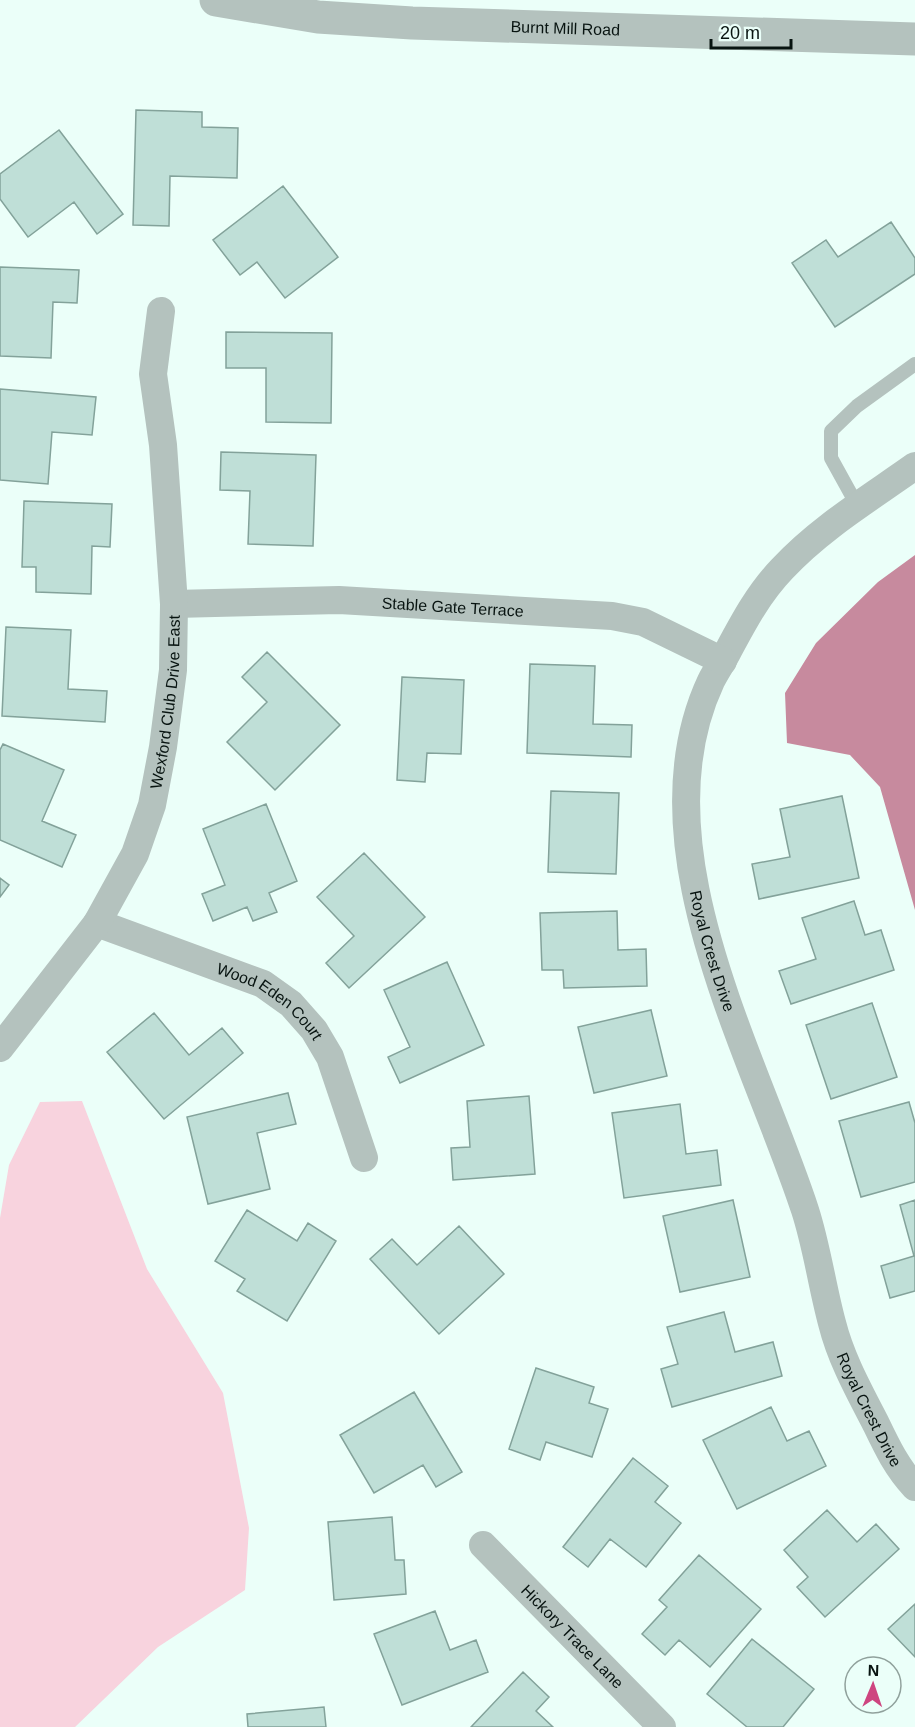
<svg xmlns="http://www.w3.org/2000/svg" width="915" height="1727" font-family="Helvetica,sans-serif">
<rect width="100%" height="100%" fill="#ebfff9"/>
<path fill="#f8d3de" d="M82,1101l65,168 76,124 26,135 -4,62 -87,57 -83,80h-75v-509l9,-53 31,-63z"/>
<path fill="#c78a9e" d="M915,555v355l-35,-123 -30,-32 -63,-12 -2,-50 31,-50 62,-61z"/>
<path fill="#bfdfd7" stroke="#83a29a" stroke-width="1.5" d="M136,110l66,2v15l36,1 -1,50 -67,-2 -1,50 -36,-1z
M59,130l64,84 -26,20 -23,-32 -46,35 -28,-38v-25z
M283,186l55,71 -53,41 -28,-36 -17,13 -27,-35z
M891,222l24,36v16l-80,53 -43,-64 34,-23 12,17z
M0,267l79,3 -2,33 -24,-1 -2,56 -51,-2z
M226,332l106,1 -1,90 -65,-1v-54h-40z
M0,389l96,8 -4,38 -40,-3 -4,52 -48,-4z
M221,452l95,3 -3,91 -65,-2 2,-53 -30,-1z
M24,501l88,3 -2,43 -18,-1 -1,48 -55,-2v-25h-14z
M6,627l65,3 -3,59 39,2 -2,31 -103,-6z
M267,652l73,73 -65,65 -48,-48 40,-40 -25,-25z
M530,664l65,2 -2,58 39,1 -1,32 -104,-4z
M402,677l62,3 -3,74 -34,-1 -2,29 -28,-2z
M3,744l61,26 -22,51 34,14 -14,32 -62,-27v-90z
M551,791l68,2 -3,81 -68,-2z
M842,796l17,82 -100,21 -7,-35 38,-7 -10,-48z
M266,804l31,77 -28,12 8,19 -24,9 -6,-14 -34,14 -11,-27 23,-9 -22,-56z
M364,853l61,64 -76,71 -23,-25 28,-27 -37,-39z
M0,878l9,7 -9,12z
M854,901l11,34 16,-5 13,40 -103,34 -12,-33 37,-12 -14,-41z
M617,911l1,39 28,-1 1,37 -83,2 -1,-18h-21l-2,-57z
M447,962l37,83 -84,38 -12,-26 22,-10 -26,-57z
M872,1003l25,74 -66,22 -25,-74z
M651,1010l16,66 -73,17 -16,-66z
M154,1013l35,42 33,-27 21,25 -79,66 -57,-67z
M288,1093l8,31 -39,9 13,56 -62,15 -21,-87z
M529,1096l6,78 -82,6 -2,-32 19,-1 -3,-46z
M909,1102l6,21v59l-54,15 -22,-76z
M680,1104l6,50 31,-4 4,35 -97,13 -12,-85z
M733,1200l17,77 -70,15 -17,-76z
M915,1200v91l-25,7 -9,-32 33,-10 -14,-51z
M247,1210l50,31 11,-18 28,18 -49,80 -50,-30 8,-12 -30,-18z
M459,1226l45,48 -65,60 -69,-75 22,-20 25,26z
M724,1312l11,40 38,-10 9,34 -110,31 -11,-38 17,-5 -11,-37z
M536,1368l58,19 -5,16 19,6 -16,48 -46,-15 -6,18 -31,-11z
M414,1392l48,80 -26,15 -13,-22 -49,28 -34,-58z
M771,1407l16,34 22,-10 17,35 -89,43 -34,-69z
M633,1458l35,28 -13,16 26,21 -35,44 -36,-28 -22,28 -25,-20z
M827,1510l30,32 19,-18 23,25 -74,68 -28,-30 11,-10 -24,-27z
M392,1517l3,43h9l2,34 -72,6 -6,-78z
M699,1555l62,54 -51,58 -31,-27 -14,15 -23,-21 25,-27 -8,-7z
M915,1604v53l-27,-28z
M435,1611l15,39 26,-10 12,32 -86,33 -28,-71z
M752,1639l62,50 -31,38h-36l-40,-33z
M523,1672l26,25 -13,14 17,16h-82z
M324,1707l2,20h-78l-1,-13z"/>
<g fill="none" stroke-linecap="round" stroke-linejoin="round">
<path stroke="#b4c2be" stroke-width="14" d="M858,507l-27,-49v-27l26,-25 58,-42"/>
<g stroke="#b4c2be" stroke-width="28">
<path id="s1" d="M915,466c-45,32 -95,62 -133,103 -23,24 -38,52 -54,82 -5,10 -12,20 -17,30 -77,164 43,373 94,529 12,37 17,76 27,113 9,36 27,68 44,101 11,23 21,44 39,63"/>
<path id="s2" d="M174,604l165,-4 273,16 31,6 80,39"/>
<path id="s3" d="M97,923l166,61 28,20 23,26 16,27 34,101"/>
<path id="s4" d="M0,1048l97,-125 38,-69 17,-49 11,-58 10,-77 1,-66 -11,-159 -10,-71 8,-63"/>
<path id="s5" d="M483,1545l179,182"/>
</g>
<path stroke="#b4c2be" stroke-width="33" id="s6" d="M216,0l102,17 94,6 503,16"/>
</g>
<g text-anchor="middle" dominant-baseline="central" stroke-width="4.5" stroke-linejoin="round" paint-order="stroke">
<g font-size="16" fill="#081411" stroke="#ebfff9">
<text stroke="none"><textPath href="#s6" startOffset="351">Burnt Mill Road</textPath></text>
<text stroke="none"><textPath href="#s2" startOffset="279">Stable Gate Terrace</textPath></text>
<text stroke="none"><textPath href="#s4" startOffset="393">Wexford Club Drive East</textPath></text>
<text stroke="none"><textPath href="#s1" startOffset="578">Royal Crest Drive</textPath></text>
<text stroke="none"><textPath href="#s3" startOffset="192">Wood Eden Court</textPath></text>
<text stroke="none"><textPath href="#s1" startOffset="1064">Royal Crest Drive</textPath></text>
<text stroke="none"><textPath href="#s5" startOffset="128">Hickory Trace Lane</textPath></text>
</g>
</g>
<g transform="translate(873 1685) rotate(2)"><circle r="28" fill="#ebfff9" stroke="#90a19c" stroke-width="1.5"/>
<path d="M0-4.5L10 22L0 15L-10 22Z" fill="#ce4580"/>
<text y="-9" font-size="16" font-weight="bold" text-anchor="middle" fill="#081411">N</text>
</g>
<path d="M711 39v9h80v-9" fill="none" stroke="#081411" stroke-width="3"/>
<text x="720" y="39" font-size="18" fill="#081411" stroke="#ebfff9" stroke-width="4.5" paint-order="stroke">20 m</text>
</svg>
